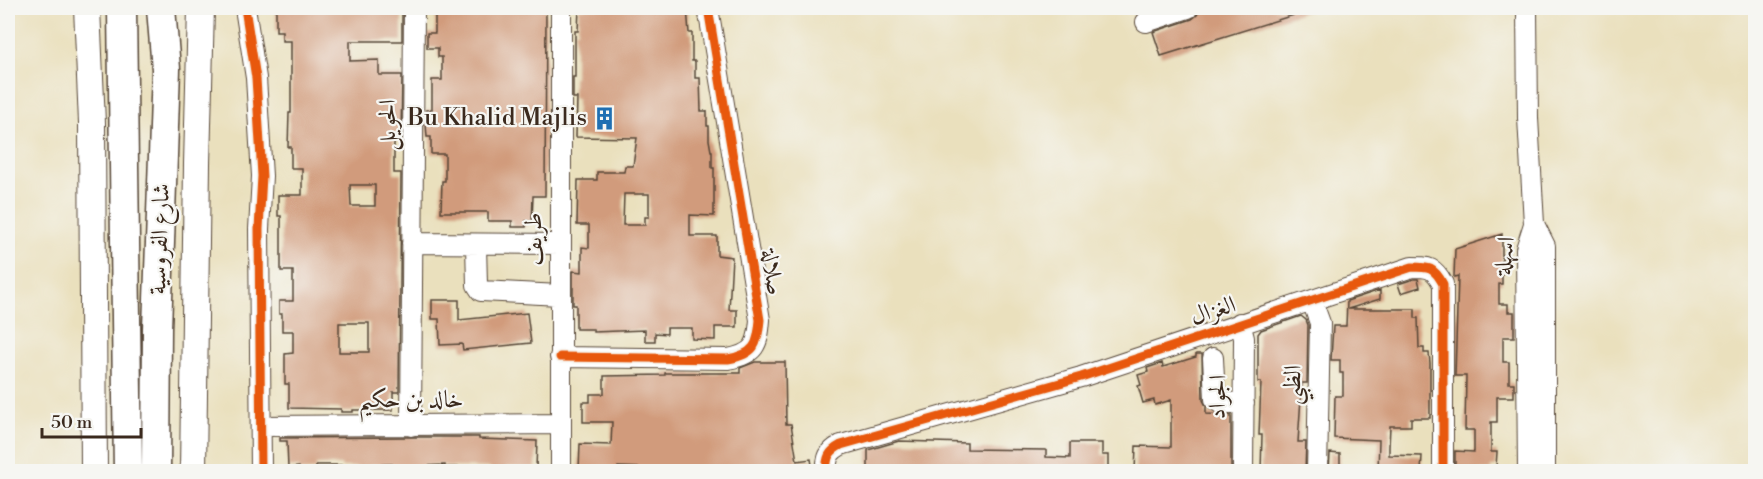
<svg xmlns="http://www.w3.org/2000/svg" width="1763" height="479" font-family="'Libre Bodoni',Amiri,serif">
<rect width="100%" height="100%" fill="#f6f6f2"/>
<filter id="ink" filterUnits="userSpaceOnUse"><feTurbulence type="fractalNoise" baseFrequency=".0167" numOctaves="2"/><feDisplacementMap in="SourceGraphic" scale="12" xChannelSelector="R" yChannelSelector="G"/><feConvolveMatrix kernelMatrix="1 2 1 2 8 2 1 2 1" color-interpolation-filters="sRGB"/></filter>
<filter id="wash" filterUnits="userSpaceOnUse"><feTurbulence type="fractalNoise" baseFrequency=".008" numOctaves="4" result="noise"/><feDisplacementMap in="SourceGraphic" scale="24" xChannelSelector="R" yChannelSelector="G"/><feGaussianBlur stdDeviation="1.35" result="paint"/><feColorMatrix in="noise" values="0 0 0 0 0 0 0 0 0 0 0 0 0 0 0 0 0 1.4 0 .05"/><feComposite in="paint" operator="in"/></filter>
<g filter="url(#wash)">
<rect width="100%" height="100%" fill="#eae0bd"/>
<g id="blocks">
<path fill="#d19b7c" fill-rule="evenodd" d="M276,8h126v33h-52v20l29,-1v15h23l-1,61h-7v37h7l-2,219h-6v18h-40v2h-12v-3l-52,-1v-24h-4v-30l8,-1v-22h-11v-17h-3v-13h14v-30h-12v-55h-3v-21h24v-27h-11v-21h-3l1,-34h2v-72h-9v-10h-6zM350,185h25v21h-24zM339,323h30v29h-30z
M435,8h111l-1,188h-12l-1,26 -6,-1v6h-14v-6h-24v-9h-47l1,-31h3v-27h-14v-17h-4l-1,-13v-14h6v-30h10v-23h-4v-9h-11v-15h8z
M579,8h108l2,25h3v28h3v17h5l1,33h6v15h2v14l2,11h1v17h2v48l-24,-1v21h27v19l15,2 -3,53h8v17h-22v13l-23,-1v-11h-25v6l-12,-1v8h-10v-11l-52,2v-3h-17v-24h-3v-34l9,1v-25l7,1v-23h-12l1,-45h19v-8h27l1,-6h8l4,-28 -61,-1 1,-39h-4v-21h2v-46h3zM624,194h25v23h-4v8h-22z
M1208,8h101l1,2 -149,46 -8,-24 39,-13 5,-4 3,-5z
M1502,234v50h-3v20h9v8h6v25h-11v25h6v21h5v14h-17v25h-6v30h6l-1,15h-5v4h-36v-20l19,1v-22h-9l1,-54h-11l3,-100 -4,1 1,-28z
M1414,279h4l2,8 -19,6 -3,-9z
M1380,290v9l-32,10h67v9h3l1,30h5v5h5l1,10v55h-19v8h-21l-1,21v8l33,1 -1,15h-43l1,-31 -45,-2 1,-42h8v-23h-3v-13h-9l2,-34h13l1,-25z
M432,300h27v20l68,-7 4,30 -68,7 -1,-6 -22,1 -1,-26h-7z
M1301,316l5,4 2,5 -1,58h-5l-4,59h8l-1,29h-44l1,-36h-3l2,-53h-3v-48l3,-4z
M1196,354h6l1,46 3,6v8l25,1v56h-96l1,-25 35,1v-47l-16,5 -1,-5 -11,3 -5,-17 3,-1 -3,-10 10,-3 -1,-4 15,-5 1,4 33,-10z
M755,362h30l1,62h5l6,37 14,-2 2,12h-42v-4h-40v4l-113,-4v4l-39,-1 1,-26 31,1 1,-23h-29v-20h7v-8h14v-18l61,-1v-2h75v-5z
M407,437h72v2l58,2 -1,27 -30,-1v4h-15v-3l-46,-1v-2l-23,1v2l-30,1v-5l-22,1v5h-11v-3h-18v-2h-25v5l-17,1v-4l-11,1 -1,-27h-7v-3z
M899,441l68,2v6l79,1v7l24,1v-15h32v12h6v16h-240v-21z
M1330,453l10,1v17h-11z"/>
</g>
</g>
<g filter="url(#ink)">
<use href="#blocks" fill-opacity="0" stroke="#554536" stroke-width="1.5"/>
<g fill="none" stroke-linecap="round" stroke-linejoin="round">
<defs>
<path id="minor" d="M245,8l11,70 6,98 -3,53 2,243
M1527,8l1,110 6,106
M1146,22l42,-14
M412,243l148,1
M476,244l1,41 4,6 79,4
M1312,301l8,22 -3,149
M1240,323l4,15 -1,134
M560,357l168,2c27,-5 30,-14 32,-39l-52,-312
M1213,358l2,41 5,4h24
M261,426l299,-2
M411,426l3,-418
M561,472v-464
M826,472c1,-15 2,-20 15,-27l240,-68 331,-110c17,0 22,0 31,17v188
M1528,472l-2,-223 8,-25 11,22v226"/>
<path id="major" d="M87,8l5,115 2,349
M193,472l4,-308 4,-156"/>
<path id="highway" d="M122,9l6,463
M156,472l1,-143 9,-260 -5,-61"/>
</defs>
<use href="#minor" stroke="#554536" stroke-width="22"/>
<use href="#major" stroke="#554536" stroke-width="28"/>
<use href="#highway" stroke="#554536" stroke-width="31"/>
<use href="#minor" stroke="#fff" stroke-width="20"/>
<use href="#major" stroke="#fff" stroke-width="26"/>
<use href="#highway" stroke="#fff" stroke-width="28"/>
<defs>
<path id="cycleway" d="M245,8l11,70 6,98 -3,53 2,243
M560,357l168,2c27,-5 30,-14 32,-39l-52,-312
M826,472c1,-15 2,-20 15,-27l240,-68 331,-110c17,0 22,0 31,17v188"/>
</defs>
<use href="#cycleway" stroke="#f6f6f2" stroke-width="13"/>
<use href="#cycleway" stroke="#e8590c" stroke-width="9"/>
</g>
</g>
<defs>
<symbol id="building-bare" viewBox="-9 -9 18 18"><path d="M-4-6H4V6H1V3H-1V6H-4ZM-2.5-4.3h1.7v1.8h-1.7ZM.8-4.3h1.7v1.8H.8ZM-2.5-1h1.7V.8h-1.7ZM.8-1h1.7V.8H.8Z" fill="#1f6fb2" stroke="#f6f6f2" stroke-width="2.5" paint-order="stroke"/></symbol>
</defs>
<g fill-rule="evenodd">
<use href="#building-bare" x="588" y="102" width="33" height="33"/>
</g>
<g text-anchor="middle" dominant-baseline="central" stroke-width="4.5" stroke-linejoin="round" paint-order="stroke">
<g font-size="24" fill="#3b2a1e" stroke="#f6f6f2" text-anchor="end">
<text x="587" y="118">Bu Khalid Majlis</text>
</g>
<g font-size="24" fill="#3b2a1e" stroke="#f6f6f2">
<text transform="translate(388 125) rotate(-90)">الحويل</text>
<text transform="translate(160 239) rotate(-88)">شارع الفروسية</text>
<text transform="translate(534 239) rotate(-90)">طريف</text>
<text transform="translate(1505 256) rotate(-84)">اسهلة</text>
<text transform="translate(772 272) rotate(81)">صلالة</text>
<text transform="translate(1213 311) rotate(-18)">الغزال</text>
<text transform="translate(1293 385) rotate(-89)">الظبي</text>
<text transform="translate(1218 397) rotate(-89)">الجواد</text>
<text x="411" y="400">خالد بن حكيم</text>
</g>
</g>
<rect width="1763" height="479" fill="none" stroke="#f6f6f2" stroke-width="30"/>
<path d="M42 428v9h99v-9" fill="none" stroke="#3b2a1e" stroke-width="3"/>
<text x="51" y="428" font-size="18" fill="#3b2a1e" stroke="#f6f6f2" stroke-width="4.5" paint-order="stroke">50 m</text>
</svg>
